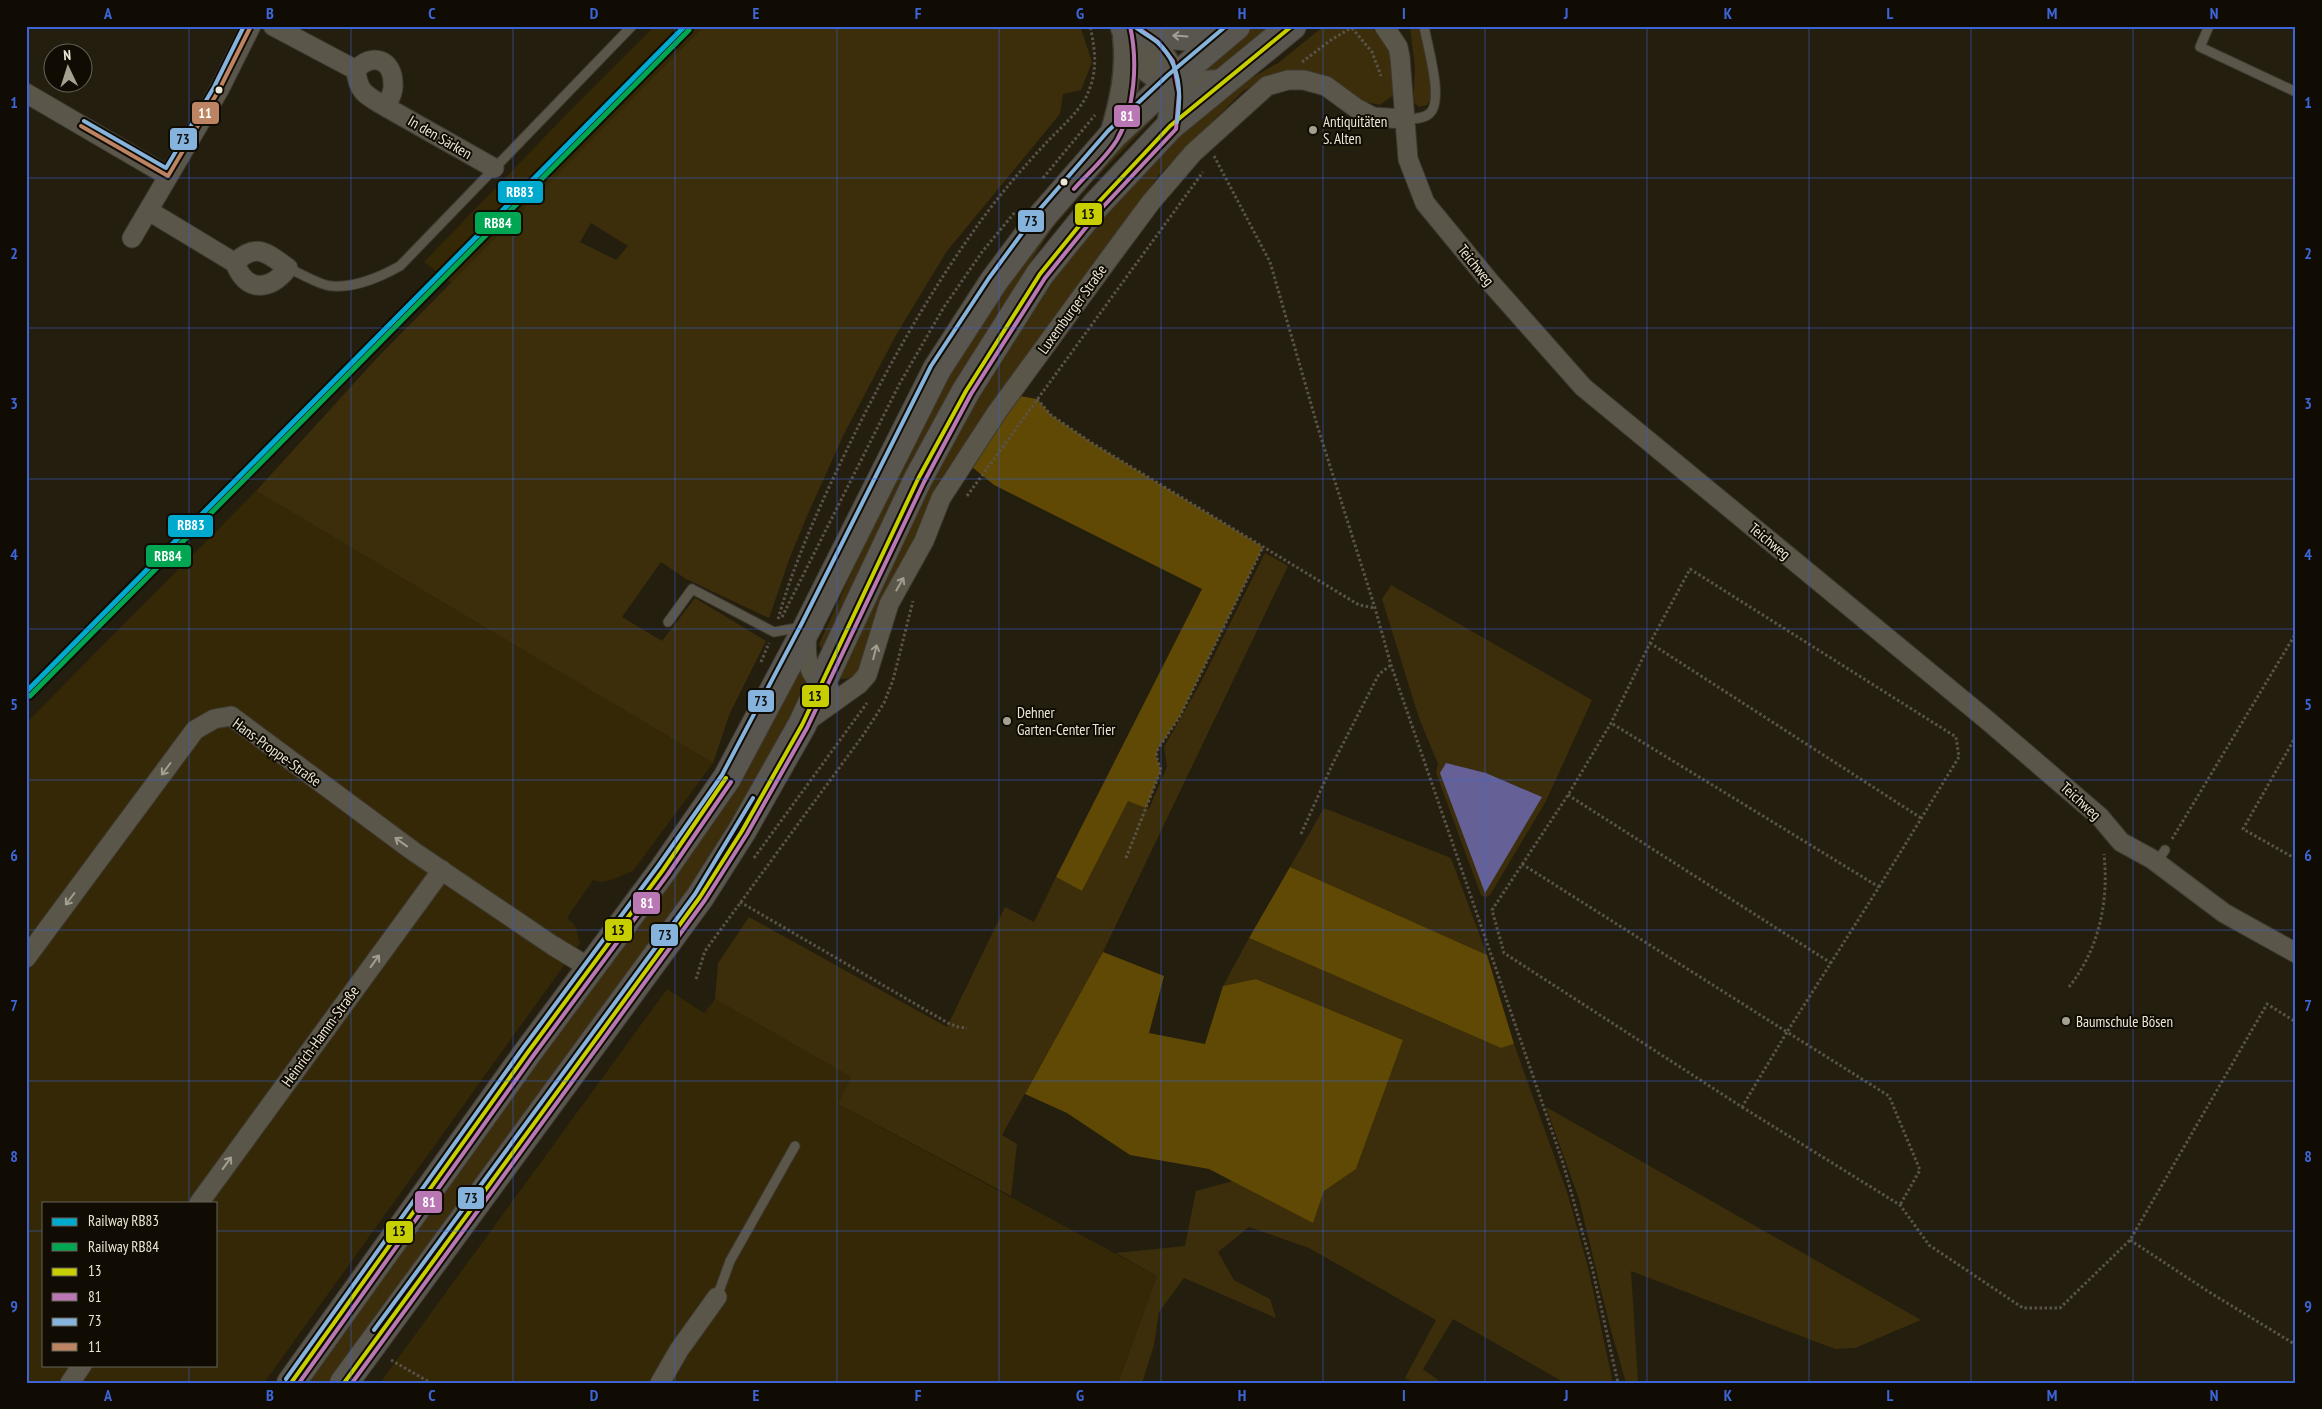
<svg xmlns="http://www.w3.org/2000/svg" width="2322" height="1409" font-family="'PT Sans Narrow',sans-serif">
<rect width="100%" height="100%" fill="#241e0e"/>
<path fill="#352806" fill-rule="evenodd" d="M655,26h49l-251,258 -29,-22 137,-142z
M256,491l457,272 -80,108 -19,8 -12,3 -9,-2 -26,38 8,7 5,18 -316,440h-238v-660zM44,1203h172v162h-172z
M667,989l37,24 11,-14 136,78 -13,27 319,172 -39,107h-738z"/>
<path fill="#3c2e0b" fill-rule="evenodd" d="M704,26h376l12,36 -11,28 -18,4 -3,20 -113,137 -51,84 -53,101 -36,80 -17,41 -21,61 -83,-39 -25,-17 -39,55 40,24 33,-43 71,43 -36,72 -17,50 -457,-272 120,-132zM591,223l37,23 -12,14 -36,-18z
M1251,26h26l-58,46 -14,5 -3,-11z
M1324,26h46c14,14 37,49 23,69 -3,3 -9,7 -13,10l-14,-3 -43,-28 -25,-3 -22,3 -33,17 -84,84 -149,204 -73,105 -74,179 -9,14 -11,2 -7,-2 28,-68 125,-242 92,-130 108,-111 43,-37 46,-26z
M1410,26h8l16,65 -7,14 -8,2 -6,-5 2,-34z
M1149,112l5,6 -63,65 -40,47 -25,39 -202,378 -3,1 -2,-4 42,-92 5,-24 66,-136 114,-168z
M1265,553l23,13 -185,386 -101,183 15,9 -6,52 -173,-92 13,-27 -136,-78 3,-36 31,-46 198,110 58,-120 29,15 22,-45 26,14 46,-91 21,9 18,-42 -3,-20 36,-63z
M1391,585l201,115 -46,101 -56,94 -4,2 -5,-2 -45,-122 2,-9 -19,-46 -37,-119zM1445,763l41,10 56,24z
M800,659l7,25 -61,121 -30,47 -385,531h-28z
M1324,808l127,50 36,97 -197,-88z
M1249,938l252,110 13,-4 54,151 20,72 25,116h-48l-112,-64 -30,50 19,14h-28l-9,-5 31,-58 -127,-72 -60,-21 -31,25 16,28 36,19 6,19 -92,-40 -25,34 -5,33 -12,38h-24l39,-107 -41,-23 69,-7 11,-55 37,-10 80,42 11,-32 32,-22 47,-129 -147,-61 -33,7z
M1546,1107l375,213 -66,28 -20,1 -204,-78 7,112h-12l-17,-60 -30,-124z"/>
<path fill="#604904" d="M1020,396l17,3 14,16 41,28 171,104 -83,169 -22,33 -2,7 5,14 -15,38 -18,-7 -46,90 -26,-14 146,-288 -208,-104 -22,-18z
M1290,867l197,88 27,89 -13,4 -252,-110z
M1103,952l61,24 -15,57 56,11 18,-58 33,-7 147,61 -47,129 -32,22 -11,32 -104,-54 -79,-14 -63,-42 -42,-19z"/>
<path fill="#656196" d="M1446,763l40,10 56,24 -57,96 -45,-120z"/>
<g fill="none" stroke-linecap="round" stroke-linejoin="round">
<defs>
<path id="lane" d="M2209,26l-9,21 96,45
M1404,119c9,0 20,0 26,-6 14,-13 -3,-68 -6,-87
M288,268c12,5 33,18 44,18 24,2 48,-9 68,-20l232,-240
M668,622l24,-33 82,43 28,-5
M2157,862l8,-12
M717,1297l13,-36 65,-115"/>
<path id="street" d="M273,26l83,44c16,-18 37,-11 37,14 1,7 -4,16 -7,23l108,61
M1384,26l14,21 2,10 8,102 17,44 65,79 93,105 404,333 113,97 21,25 31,17 72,54 72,40
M356,70c2,24 12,26 30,37
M26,93l142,83
M149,211l86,52c11,30 35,28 53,5 -20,-14 -32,-27 -53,-5
M132,238l87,-148 32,-64
M807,632c-2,23 -1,45 22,56
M803,724l56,-40 8,-9 22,-71 35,-63 17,-43 56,-86 114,-156 40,-54 42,-49 74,-67 21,-6h16l22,6 30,22 17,9 31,2
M26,958l169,-228 19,-11 17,-3 182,135 139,94 38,23
M199,1203l243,-333
M70,1383l12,-18
M660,1383l19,-33 38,-53"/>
<path id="secondary" d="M1124,26c5,11 9,22 15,32 16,27 54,27 82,25
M1125,28c10,6 22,12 30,20 21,20 20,51 15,78
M1113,135c10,-33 17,-64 13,-99"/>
<path id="primary" d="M1125,28l35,6 33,3 35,-4
M291,1383l237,-331 135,-182 64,-92 81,-152 129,-257 57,-88 50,-67 69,-79 59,-55 64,-54
M344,1383l356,-486 42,-66 60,-106 116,-246 48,-88 74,-117 56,-69 74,-79 122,-100"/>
</defs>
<use href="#lane" stroke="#3e392f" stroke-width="11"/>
<use href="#street" stroke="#3e392f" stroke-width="21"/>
<use href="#secondary" stroke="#3e392f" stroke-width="29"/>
<use href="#primary" stroke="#3e392f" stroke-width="30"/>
<path stroke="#59544a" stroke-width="3" stroke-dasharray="2.5 2.5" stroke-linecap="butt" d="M1352,28l20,24 9,24
M1302,62l29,-22 23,-14
M1214,156l56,106 48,166 57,180 16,57 172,498 29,104 26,116
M1043,178l52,-63
M1037,399l14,16 41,28 267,162 16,3
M967,496l236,-324
M782,617l118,-234 44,-76 38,-55 33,-40
M778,619c19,-66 48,-127 78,-188 35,-70 74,-139 119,-202 21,-30 45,-58 70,-85 13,-14 30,-28 40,-45 13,-25 11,-46 5,-73
M1650,643l271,175
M761,662l8,-19
M2296,736l-53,93 53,30
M1568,795l263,168
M1301,834l32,-71 46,-89 12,-9
M2172,839l124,-206
M754,858l113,-155
M1126,858l35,-88 -5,-14 2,-7 22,-33 83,-169
M1522,864l265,168 92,-145 -268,-164
M1879,887l80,-130 -3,-20 -266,-168 -40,74 -39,80 -43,72 -76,115 12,43 238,154 45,-75 102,64 31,74 -20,35
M740,902l208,121 10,4 9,1
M696,979l9,-28 159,-217 20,-31 9,-23 20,-79
M2069,987c30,-38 40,-85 35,-133
M1742,1107l158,98 29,40 94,63h37l70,-68 137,-236 29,18
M2130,1240l79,52 87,53
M391,1360l40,23"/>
<use href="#lane" stroke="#5a564a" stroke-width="9"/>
<use href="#street" stroke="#5a564a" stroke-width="19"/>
<use href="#secondary" stroke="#5a564a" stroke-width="26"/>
<use href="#primary" stroke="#59554f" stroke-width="28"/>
<defs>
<path id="bus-1" d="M291,1383l237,-331 135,-182 63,-92
M344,1383l356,-486 42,-66 60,-106 116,-246 48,-88 74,-117 56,-69 74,-79 122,-100"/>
<path id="bus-2" d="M1074,189c14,-16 32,-31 43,-49 18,-31 21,-79 13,-114
M299,1383l234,-327 135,-182 63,-92
M352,1383l353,-483 42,-66 60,-106 117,-246 47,-88 74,-116 56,-69 75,-80 3,-36 -6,-32 -15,-19 -23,-16"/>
<path id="bus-3" d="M1134,26c7,6 16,10 23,16 23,20 25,51 20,80
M84,121l82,47 48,-81 30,-61
M374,1330l321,-436 58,-96
M286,1379l237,-331 135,-182 64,-91 80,-152 129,-257 58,-88 50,-68 69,-79 60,-56 58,-49"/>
<path id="bus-4" d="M81,126l87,50 51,-86 32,-64"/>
</defs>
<use href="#bus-1" stroke="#100c03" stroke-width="8"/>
<use href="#bus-2" stroke="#100c03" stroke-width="8"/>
<use href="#bus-3" stroke="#100c03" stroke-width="8"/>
<use href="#bus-4" stroke="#100c03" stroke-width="8"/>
<use href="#bus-1" stroke="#c7cf00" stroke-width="4"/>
<use href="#bus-2" stroke="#b978b4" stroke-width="4"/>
<use href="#bus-3" stroke="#85b3dc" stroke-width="4"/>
<use href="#bus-4" stroke="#bc8462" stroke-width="4"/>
<defs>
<path id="rail-1" d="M26,692l659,-666"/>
<path id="rail-2" d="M30,696l659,-666"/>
</defs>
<use href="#rail-1" stroke="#100c03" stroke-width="9"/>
<use href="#rail-2" stroke="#100c03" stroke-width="9"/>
<use href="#rail-1" stroke="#00a9ce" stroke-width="5"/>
<use href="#rail-2" stroke="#00a651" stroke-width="5"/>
</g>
<defs><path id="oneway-shaft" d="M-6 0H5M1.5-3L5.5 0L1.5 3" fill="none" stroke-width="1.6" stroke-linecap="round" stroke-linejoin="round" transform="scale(1.25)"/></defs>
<use stroke="#a29e92" href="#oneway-shaft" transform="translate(1180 36) rotate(-176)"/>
<g stroke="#a39e90">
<use href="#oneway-shaft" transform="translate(900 584) rotate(-60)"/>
<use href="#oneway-shaft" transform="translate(875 652) rotate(-76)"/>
<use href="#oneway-shaft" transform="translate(166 769) rotate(127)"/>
<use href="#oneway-shaft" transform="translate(401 842) rotate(-144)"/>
<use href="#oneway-shaft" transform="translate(70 899) rotate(127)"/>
<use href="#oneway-shaft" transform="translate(375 961) rotate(-54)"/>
<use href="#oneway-shaft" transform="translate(227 1163) rotate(-54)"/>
</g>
<path fill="none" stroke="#3c65d8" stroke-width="1" stroke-opacity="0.55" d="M189,26v1177M351,26v1357M513,26v1357M675,26v1357M837,26v1357M999,26v1357M1161,26v1357M1323,26v1357M1485,26v1357M1647,26v1357M1809,26v1357M1971,26v1357M2133,26v1357M26,178h2270M26,328h2270M26,479h2270M26,629h2270M26,780h2270M26,930h2270M26,1081h2270M26,1231h18M216,1231h2080M189,1365v18"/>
<g fill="#ece6d6" stroke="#100c03" stroke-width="2">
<circle cx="219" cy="90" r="4.5"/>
<circle cx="1064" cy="182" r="4.5"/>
</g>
<g fill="#a6a090" stroke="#100c03" stroke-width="2">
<circle cx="1313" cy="130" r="5"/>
<circle cx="1007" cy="721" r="5"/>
<circle cx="2066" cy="1021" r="5"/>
</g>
<g text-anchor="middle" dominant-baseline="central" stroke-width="4" stroke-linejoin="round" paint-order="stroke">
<g font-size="15" fill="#ece6d6" stroke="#100c03" text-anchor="start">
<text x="1323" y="121">Antiquitäten<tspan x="1323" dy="17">S. Alten</tspan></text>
<text x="1017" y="712">Dehner<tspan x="1017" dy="17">Garten-Center Trier</tspan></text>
<text x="2076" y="1021">Baumschule Bösen</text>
</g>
<g font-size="15" fill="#ece6d6" stroke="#100c03">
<text transform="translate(440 137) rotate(30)">In den Särken</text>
<text transform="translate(1476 265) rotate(51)">Teichweg</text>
<text transform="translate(1072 309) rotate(-54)">Luxemburger Straße</text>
<text transform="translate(1770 541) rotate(39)">Teichweg</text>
<text transform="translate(277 752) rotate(36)">Hans-Proppe-Straße</text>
<text transform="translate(2081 801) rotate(42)">Teichweg</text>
<text transform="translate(320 1036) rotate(-54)">Heinrich-Hamm-Straße</text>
</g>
</g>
<g stroke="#100c03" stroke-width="2">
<rect x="191" y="101" width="29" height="24" rx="5" fill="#bc8462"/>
<rect x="1113" y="104" width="28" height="24" rx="5" fill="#b978b4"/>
<rect x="169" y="127" width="29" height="24" rx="5" fill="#85b3dc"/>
<rect x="497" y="180" width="47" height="24" rx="5" fill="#00a9ce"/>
<rect x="1074" y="202" width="29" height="24" rx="5" fill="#c7cf00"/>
<rect x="1017" y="209" width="28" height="24" rx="5" fill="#85b3dc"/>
<rect x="474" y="211" width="48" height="24" rx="5" fill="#00a651"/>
<rect x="167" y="514" width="47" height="24" rx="5" fill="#00a9ce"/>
<rect x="145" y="544" width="47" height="24" rx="5" fill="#00a651"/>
<rect x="801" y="684" width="29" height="24" rx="5" fill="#c7cf00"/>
<rect x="747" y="689" width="28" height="24" rx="5" fill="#85b3dc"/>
<rect x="632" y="891" width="29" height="24" rx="5" fill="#b978b4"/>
<rect x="604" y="918" width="29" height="24" rx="5" fill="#c7cf00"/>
<rect x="650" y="923" width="29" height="24" rx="5" fill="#85b3dc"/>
<rect x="457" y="1186" width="28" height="24" rx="5" fill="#85b3dc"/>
<rect x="414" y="1190" width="29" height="24" rx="5" fill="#b978b4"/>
<rect x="385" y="1220" width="29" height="24" rx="5" fill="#c7cf00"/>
</g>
<g font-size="14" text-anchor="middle" font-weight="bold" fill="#fff">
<text x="205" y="118">11</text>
<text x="1127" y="121">81</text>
<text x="520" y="197">RB83</text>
<text x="498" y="228">RB84</text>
<text x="191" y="530">RB83</text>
<text x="168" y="561">RB84</text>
<text x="647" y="908">81</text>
<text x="429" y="1207">81</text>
</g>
<g font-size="14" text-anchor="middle" font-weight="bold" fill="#111">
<text x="183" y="144">73</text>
<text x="1088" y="219">13</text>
<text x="1031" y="226">73</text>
<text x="815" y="701">13</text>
<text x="761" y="706">73</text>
<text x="618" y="935">13</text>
<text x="665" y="940">73</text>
<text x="471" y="1203">73</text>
<text x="399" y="1236">13</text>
</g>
<rect width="2322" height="1409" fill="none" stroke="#100c03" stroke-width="55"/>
<rect x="42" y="1202" width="175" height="165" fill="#100c03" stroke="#686357"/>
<rect x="52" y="1218" width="25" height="8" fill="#00a9ce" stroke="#686357"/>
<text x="88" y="1226" font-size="15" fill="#ece6d6">Railway RB83</text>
<rect x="52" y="1243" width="25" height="8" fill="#00a651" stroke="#686357"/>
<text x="88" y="1252" font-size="15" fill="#ece6d6">Railway RB84</text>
<rect x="52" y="1268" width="25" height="8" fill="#c7cf00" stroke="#686357"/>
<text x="88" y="1276" font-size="15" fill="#ece6d6">13</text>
<rect x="52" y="1293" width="25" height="8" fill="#b978b4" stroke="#686357"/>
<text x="88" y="1302" font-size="15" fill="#ece6d6">81</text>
<rect x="52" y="1318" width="25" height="8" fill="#85b3dc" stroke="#686357"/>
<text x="88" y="1326" font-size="15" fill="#ece6d6">73</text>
<rect x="52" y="1343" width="25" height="8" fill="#bc8462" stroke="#686357"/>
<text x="88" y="1352" font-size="15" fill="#ece6d6">11</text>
<g transform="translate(68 68) rotate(356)"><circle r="24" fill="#100c03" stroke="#686357"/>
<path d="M0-4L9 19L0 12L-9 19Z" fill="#a6a090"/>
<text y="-8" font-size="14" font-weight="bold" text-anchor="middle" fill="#ece6d6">N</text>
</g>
<rect x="28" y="28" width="2266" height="1354" fill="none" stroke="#3c65d8" stroke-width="2"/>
<g font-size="16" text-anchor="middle" font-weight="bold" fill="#3c65d8">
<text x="108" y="19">A</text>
<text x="270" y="19">B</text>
<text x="432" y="19">C</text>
<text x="594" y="19">D</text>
<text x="756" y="19">E</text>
<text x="918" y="19">F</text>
<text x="1080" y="19">G</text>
<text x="1242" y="19">H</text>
<text x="1404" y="19">I</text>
<text x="1566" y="19">J</text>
<text x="1728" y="19">K</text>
<text x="1890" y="19">L</text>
<text x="2052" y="19">M</text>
<text x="2214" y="19">N</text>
<text x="14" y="108">1</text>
<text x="2308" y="108">1</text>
<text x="14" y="259">2</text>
<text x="2308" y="259">2</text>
<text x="14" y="409">3</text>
<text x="2308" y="409">3</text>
<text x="14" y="560">4</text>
<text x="2308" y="560">4</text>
<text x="14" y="710">5</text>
<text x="2308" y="710">5</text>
<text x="14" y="861">6</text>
<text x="2308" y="861">6</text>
<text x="14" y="1011">7</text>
<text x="2308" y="1011">7</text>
<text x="14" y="1162">8</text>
<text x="2308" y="1162">8</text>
<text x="14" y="1312">9</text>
<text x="2308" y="1312">9</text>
<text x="108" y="1401">A</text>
<text x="270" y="1401">B</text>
<text x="432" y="1401">C</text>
<text x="594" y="1401">D</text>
<text x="756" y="1401">E</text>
<text x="918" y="1401">F</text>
<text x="1080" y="1401">G</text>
<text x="1242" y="1401">H</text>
<text x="1404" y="1401">I</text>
<text x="1566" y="1401">J</text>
<text x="1728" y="1401">K</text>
<text x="1890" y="1401">L</text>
<text x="2052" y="1401">M</text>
<text x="2214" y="1401">N</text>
</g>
</svg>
